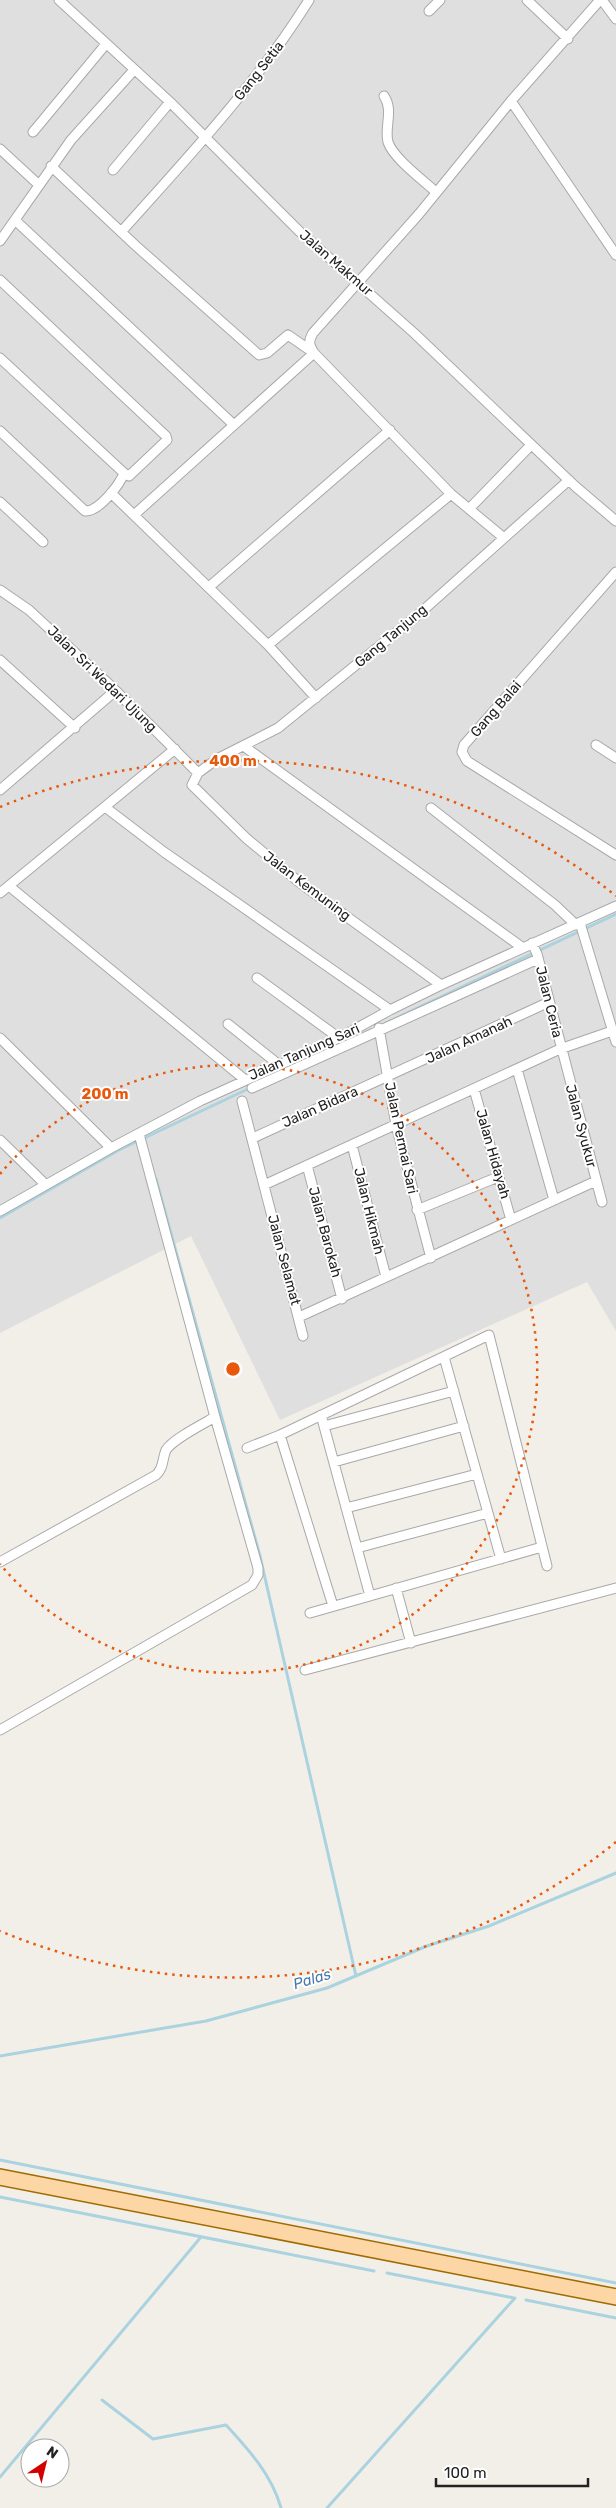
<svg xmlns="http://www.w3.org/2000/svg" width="616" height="2508" font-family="Rubik,sans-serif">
<rect width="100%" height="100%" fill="#f2efe9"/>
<path fill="#e0dfdf" d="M0,0h616v1331l-29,-49 -307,138 -89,-184 -191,97z"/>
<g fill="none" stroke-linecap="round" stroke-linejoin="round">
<path stroke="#aad3df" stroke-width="3" d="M386,1023l230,-109
M156,1179l104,377 96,420
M0,1218l119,-68 131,-62
M0,2056l206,-35 121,-33 100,-42 62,-20 127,-53
M0,2160l616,123
M0,2197l374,74
M387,2273l127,25
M526,2300l90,18
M102,2400l51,39 73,-14c22,24 46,50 55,83
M0,2477l201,-240
M327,2508l188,-210"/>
<defs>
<path id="minor" d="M59,0l111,102 130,130 114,101 162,154 40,34
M527,0l41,39
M602,0l14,19
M429,11l11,-11
M384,96c10,15 0,31 4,46 5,16 35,38 48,50
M511,101l105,154
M33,132l73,-88
M0,149l39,36
M51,166l84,79 124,110 8,-2 21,-18 26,18 137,141 53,44
M113,170l57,-68
M16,221l217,203
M121,232c67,-75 135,-147 188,-232
M0,241l71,-101 63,-70
M0,280l166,156 1,4 -38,36 -5,-3
M314,353c-5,-8 -6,-12 -1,-20l106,-119 92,-113 89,-101
M0,358l124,115c-4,11 -25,39 -39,38l-85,-80
M111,493l157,152 48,53
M0,502l43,40
M470,508l61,-63
M134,515l180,-162
M616,572l-152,173 -2,7 5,9 149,94
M209,587l181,-157
M0,590l29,20 81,75 88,88
M268,645l183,-151
M0,660l75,68
M596,745l20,13
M245,747l278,201
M0,790l115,-99
M105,807l59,45 226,158
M431,808l124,97 21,20
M9,886l235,193
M0,893l175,-144
M580,923l36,119
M532,943l5,11 65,248
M257,978l82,60
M441,985l-142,-103 -53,-44 -54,-53 6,-12 19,-14 61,-31 141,-114 150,-134
M228,1024l50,40
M379,1028l17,97 35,133
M0,1038l111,110
M517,1069l37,131
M252,1088l286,-129
M474,1089l37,131
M242,1101l61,235
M253,1138l296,-136
M0,1140l46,45
M352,1145l34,132
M307,1165l35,134
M264,1185l296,-136 52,-18
M417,1210l81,-33
M0,1211l111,-63 89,-47 139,-63 51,-28 51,-25 175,-79
M299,1317l297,-136
M444,1357l57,202
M321,1415l49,181
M324,1426l130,-35
M280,1435l53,171
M247,1448l33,-13 209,-100 58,231
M334,1462l130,-36
M346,1508l131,-34
M357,1548l131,-35
M0,1562l156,-87c8,-7 6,-16 10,-25 7,-11 37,-26 49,-33l-76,-283
M396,1588l15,55
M310,1613l232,-66
M305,1670l311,-82
M0,1730l252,-145 6,-10v-7l-43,-151"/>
<path id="primary" d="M0,2177l616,120"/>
</defs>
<use href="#minor" stroke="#a9a9a9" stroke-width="11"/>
<use href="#primary" stroke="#a06b00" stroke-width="18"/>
<use href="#minor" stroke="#fff" stroke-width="9"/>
<use href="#primary" stroke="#fcd6a4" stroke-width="15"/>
</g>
<g fill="none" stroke="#e8590c" stroke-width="2.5" stroke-dasharray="2.5 5">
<path d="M0 1174A304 304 0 1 1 0 1564"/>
<path d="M616 1842A608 608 0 0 1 0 1931M0 807A608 608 0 0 1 616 896"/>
</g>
<g text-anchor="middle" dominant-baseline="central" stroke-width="4" stroke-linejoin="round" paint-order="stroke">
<g font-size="14" fill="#222" stroke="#fff">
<text transform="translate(259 71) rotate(-52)">Gang Setia</text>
<text transform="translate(336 263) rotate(41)">Jalan Makmur</text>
<text transform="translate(391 636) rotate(-40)">Gang Tanjung</text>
<text transform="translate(102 679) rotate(44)">Jalan Sri Wedari Ujung</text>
<text transform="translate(496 709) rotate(-49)">Gang Balai</text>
<text transform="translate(307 886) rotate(37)">Jalan Kemuning</text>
<text transform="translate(549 1002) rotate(76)">Jalan Ceria</text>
<text transform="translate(469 1040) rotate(-25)">Jalan Amanah</text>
<text transform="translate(304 1052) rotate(-24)">Jalan Tanjung Sari</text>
<text transform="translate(320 1107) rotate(-24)">Jalan Bidara</text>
<text transform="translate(581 1126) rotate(75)">Jalan Syukur</text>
<text transform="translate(401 1138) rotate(78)">Jalan Permai Sari</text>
<text transform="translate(493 1154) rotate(74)">Jalan Hidayah</text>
<text transform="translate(369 1211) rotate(76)">Jalan Hikmah</text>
<text transform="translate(325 1232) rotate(75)">Jalan Barokah</text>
<text transform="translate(284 1260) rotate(75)">Jalan Selamat</text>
</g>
<g font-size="15" font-style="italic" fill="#4a7aab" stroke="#fff">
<text transform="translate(312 1979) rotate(-17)">Palas</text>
</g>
</g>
<circle cx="233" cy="1369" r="8" fill="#e8590c" stroke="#fff" stroke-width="2.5"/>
<g font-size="15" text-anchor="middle" font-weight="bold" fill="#e8590c" stroke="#fff" stroke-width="4" stroke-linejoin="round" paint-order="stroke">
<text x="233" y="766">400 m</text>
<text x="105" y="1099">200 m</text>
</g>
<g transform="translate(45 2463) rotate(35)"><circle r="24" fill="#ffffff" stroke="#a7a7a7"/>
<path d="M0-4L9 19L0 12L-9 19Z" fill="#d40000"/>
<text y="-8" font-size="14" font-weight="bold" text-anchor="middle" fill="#222222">N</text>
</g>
<path d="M436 2478v8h152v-8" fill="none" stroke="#222222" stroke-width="2.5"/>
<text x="444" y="2478" font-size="15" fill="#222222" stroke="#ffffff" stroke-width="4" paint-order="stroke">100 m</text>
</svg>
